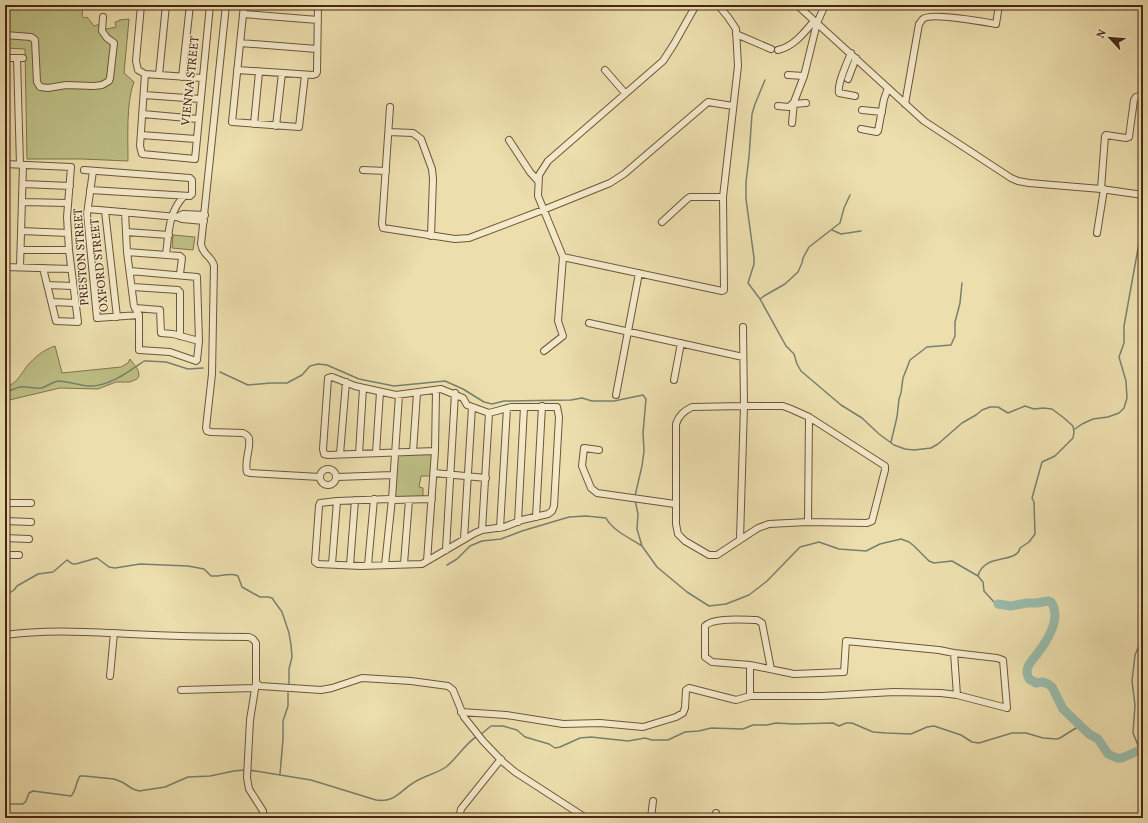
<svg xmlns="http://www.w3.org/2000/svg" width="1148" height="823" font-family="Vollkorn,serif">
<rect width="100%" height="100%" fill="#ecdead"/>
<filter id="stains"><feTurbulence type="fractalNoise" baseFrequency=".005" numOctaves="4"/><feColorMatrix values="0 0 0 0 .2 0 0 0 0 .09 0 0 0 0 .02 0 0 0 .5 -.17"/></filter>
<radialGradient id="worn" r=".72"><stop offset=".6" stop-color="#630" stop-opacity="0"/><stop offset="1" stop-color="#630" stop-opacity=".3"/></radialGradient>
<path fill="#bec086" stroke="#82744d" d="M5,5h51l3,2 6,-1 2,2 2,-1v-2h14l-1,11 2,2 3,-1 7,9 7,-2 6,5 9,-2 -1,-5 4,-1v-1l10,-1 -5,54 10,9c-8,19 -6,58 -6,79l-46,-2h-55l-2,-110 -20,-1z
M173,235l22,2 -2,13 -21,-2z
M55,346l7,27 59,-6 7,-4 2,-4 8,11 1,6 -2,3 -7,3h-14l-18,7 -38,-1 -55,13v-14c12,-3 15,-12 22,-21 8,-9 16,-16 28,-20z
M432,452l-1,24h-10l-2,11 4,1v9h-29l2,-43z"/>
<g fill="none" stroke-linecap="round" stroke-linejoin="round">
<path stroke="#78806f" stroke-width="1.5" d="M765,80l-10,24 -3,10 -3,43 -3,25v17l8,59v6l-6,19 12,16 26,47 8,8 3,10 4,7 40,34 21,13 17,16 15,11 11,4 9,1 17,-2 7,-4 24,-21 14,-8 6,-5 8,-3h8l10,6 17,-7 9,3 9,-1 9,1 12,9 9,8 1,6 -1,6 -18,18 -13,6 -10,36 2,4 1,32 -6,8 -9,6c-3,16 -37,5 -42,28
M832,230l9,4 20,-3
M760,299l4,-3 21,-12 13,-12 4,-9 1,-5 6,-11 31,-24 4,-15 6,-13
M220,372l28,13 23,-2h16l15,-8 8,-9 8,-2 9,1 32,14 35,7 51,-5 18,8 21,13 8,2 12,-3 67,-1 11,-2 10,3h22l29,-6 3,4 -3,34 1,18 -2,15 -7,30
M5,392c5,-1 10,-4 15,-5 7,-1 14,2 21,1 6,-1 10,-6 17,-7 8,0 21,4 30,5 21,1 40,-14 56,-25h3l19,1 22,7 15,-1
M1075,429l7,-5 11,-5 15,-2 11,-4 5,-5 3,-10 -1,-17 -7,-24 5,-14v-17l15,-83
M891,442l6,-25 2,-18 2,-6 2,-15 7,-18 17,-13 24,-2 4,-9v-14l5,-19 2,-20
M635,500l3,14 -1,15 5,17 15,21 30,25 22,14 17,-2 23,-9 18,-14 33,-34 19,-5 20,7 27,2 14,-7 21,-5 8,3 5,4 15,15 5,2 18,-2 26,15 5,6 1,9 10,11 4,2
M447,565l10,-6 13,-13 12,-5 19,-2 21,-8 47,-14 17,-1 20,2c7,13 24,20 36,28
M5,596l9,-6 3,-4 21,-12 15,-2 14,-12c2,1 3,3 6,4 2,1 19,-5 24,-6l12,9 6,1 25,-4 48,2 16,3 7,7c10,1 18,-4 27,0l4,11 18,10h8l4,1 10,14 7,21 2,12 1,12 -3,12v16
M480,735l11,-9h12l14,4 8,7 24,7 6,4 5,-1 20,-9 11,-1 37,4 17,-3 7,2h16l17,-8 14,-1 12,-3 32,1 10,-4h14l9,-2 18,1 39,-1 6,3 7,-3h6l21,9 13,1 25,1 16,-7 7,-1 27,9 11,7 7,1 33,-10h14l17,5 14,1 3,-1 16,-10 3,-4
M1140,750l-7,-17 2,-28 -3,-24 3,-26 6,-14 2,-10
M249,770l62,10 65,20c18,3 23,-8 37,-17 10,-7 23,-9 33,-16 11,-9 19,-23 30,-30
M280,774l3,-35v-18l5,-15v-13
M5,804h18l3,-3 3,-8 4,-2 38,5c6,-6 4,-13 9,-20h4l30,3 8,3 11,7 6,2 26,-4 23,-10 22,-1 24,-5 11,-1"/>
<path stroke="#99bcac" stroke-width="9" d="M998,604l13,2 16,-3h10l11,-2 3,1c11,16 -4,39 -14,52 -3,4 -7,8 -9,13 -2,4 -1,8 1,12l7,4 7,-1 5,2 4,3 11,22 26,25 9,5 10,15 9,4h5l18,-8h3"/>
<defs>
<path id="minor" d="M141,5l-5,56 2,9 7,4 57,4
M226,5l-25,239c2,12 11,12 13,22l-2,108 -6,54 1,3 4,1 32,1c2,1 6,3 6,6 2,10 -5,21 -2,33l4,1 69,4
M244,5l-12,117 67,5 6,-52
M797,5l127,116 87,57 7,3 11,2 72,6 42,6
M243,14l75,6
M736,34l35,15
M5,35l26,2 4,3 2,42 3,5 8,1 18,-3 28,1 8,-1 7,-4 1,-3 4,-35 -7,-5 -5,-7 1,-14
M240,43l77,6
M778,50c16,-4 26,-17 36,-29
M851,53c-4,10 -14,31 -12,40l16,3
M5,58h18
M17,58l3,107
M237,70l76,5 3,-1 1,-2 1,-67
M605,70l20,23
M145,74l-5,72 2,8 53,5 15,-154
M159,75l7,-70
M788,75l16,1
M182,77l8,-72
M848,79l8,-21
M144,95l56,4
M794,104l12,-1
M905,104l14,-80c1,0 3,-5 4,-5 7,-7 61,3 73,5l3,-19
M778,106l11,1 5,-5
M390,107l-8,117 1,4 72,11 14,-1 74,-28 67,-27 14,-9 84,-72 25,4
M862,110l20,2
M143,114l55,5
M792,123l2,-21 10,-26 13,-53 8,-18
M254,124l5,-52
M276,126l6,-53
M861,129l16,3 1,-1 6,-32 4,-11
M389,132l24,1 8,6 11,30 1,10 -2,57
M141,135l55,4
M509,140l21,32 8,9
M5,164l66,3 -4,50 2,33 9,72 -22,-1 -13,-53
M84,170l106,8 2,2v14l-2,2 -100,-6
M363,170l23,1
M93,171l-6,43 10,104 42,-3
M23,184l47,2
M1101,189l4,-53 1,-1 20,3 3,-1 5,-37 2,-3 7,-2
M5,196l1,-32
M22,202l46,1
M88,209l89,8 5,2 22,2
M105,211l12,106
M125,212l2,40 7,54 5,9v35l31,2 26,9 1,-1 2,-19 -2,-64 -67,-6
M177,217l6,-3 22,1
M662,222l25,-23 3,-2h33
M21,231l47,2
M126,232l43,3
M1097,233l7,-44
M21,250h48
M127,252l53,4 2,2 -2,16
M166,254c3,-21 2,-41 18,-58
M563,257l159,34 2,-1 -1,-93 15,-131 -2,-37 -8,-12 -10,-12
M5,267l66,2
M20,267l3,-102
M47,285l26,1
M133,287l45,3 2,2v44
M52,302l23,1
M135,308l25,2 1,23 12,1 26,7
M589,323l154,34
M544,351l19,-15 -5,-15 5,-64 -25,-61 1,-21 9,-14 115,-100 11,-17 22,-39
M674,380l7,-37
M616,395l23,-122
M744,406h39l8,3 18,8 76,49v4l-13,51 -5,2 -59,-1 -39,2 -11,4 -41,27h-8l-24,-14 -7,-7 -2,-10v-100c3,-9 8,-13 16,-17z
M599,450l-15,-2 -2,18 9,22 6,5 78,11
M413,452l4,-59
M376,453l4,-61
M340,454l6,-72
M359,454l4,-66
M320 477a8 8 0 1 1 16 0a8 8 0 1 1-16 0Z
M434,473l52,5
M337,477l56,-2
M432,499l-38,1 -5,-1 -52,2 -17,2 -1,3 -4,56 3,2 43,2 61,-2 53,-31 7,-3 22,-3 18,-7 26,-6 4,-3 2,-5 5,-89 -2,-10h-46l-22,6 -22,-8 -4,-7 -22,-9 -45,6 -41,-9 -23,-9 -4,1 -5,71 1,5 4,1 107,-4
M5,503h26
M536,517l6,-111
M5,521l26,1
M518,522l6,-115
M808,522l1,-105
M500,528l7,-120
M482,530l7,-117
M5,538l24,1
M464,539l8,-132
M740,539l4,-133 -1,-79
M446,550l9,-157
M5,555h14
M427,561l8,-110 1,-61
M332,564l5,-63
M404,564l5,-64
M350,565l5,-65
M368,565l6,-66
M385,565l7,-66 7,-104
M5,635c42,-6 83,-3 125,-1 39,2 79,3 119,3l4,2 3,4v40l4,3 61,4 11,-2 30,-10 49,3 37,5 5,4 11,27 19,24 20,21 12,10 71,46
M750,665l-38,-3 -7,-5v-31c8,-9 39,-6 52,-6l5,3 9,46
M110,676l4,-43
M256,683l-6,37 -3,58 2,11 14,22v7
M181,690l74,-2
M750,696v-31l44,9 50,-2 2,-31 93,9 15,3
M461,712l45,3 57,9 37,-1 43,4 33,-10 7,-4 2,-5 1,-18 3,-2 47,12 14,-4h72l72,-4 47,1 16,2 50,13 -4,-48 -6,-2 -43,-5 3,42
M459,818l2,-9 40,-50
M651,818l2,-17
M715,818l1,-5"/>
</defs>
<use href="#minor" stroke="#70553a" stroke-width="8"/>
<use href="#minor" stroke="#f3eaca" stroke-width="6"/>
</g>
<g text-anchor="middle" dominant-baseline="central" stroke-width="3" stroke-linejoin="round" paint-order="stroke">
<g font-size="12" fill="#462714" stroke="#f3eaca">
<text transform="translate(191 81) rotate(-84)">VIENNA STREET</text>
<text transform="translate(82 257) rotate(-94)">PRESTON STREET</text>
<text transform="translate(100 265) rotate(-96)">OXFORD STREET</text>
</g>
</g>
<rect width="1148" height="823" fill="none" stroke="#ecdead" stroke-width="20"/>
<rect x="6" y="6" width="1136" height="811" fill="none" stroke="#462714" stroke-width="2"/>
<rect x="10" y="10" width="1128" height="803" fill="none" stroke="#462714"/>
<g transform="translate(1110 38) rotate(296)" stroke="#f3eaca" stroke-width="3" paint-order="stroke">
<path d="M0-3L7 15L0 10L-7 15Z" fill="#462714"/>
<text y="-6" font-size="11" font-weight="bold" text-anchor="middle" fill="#462714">N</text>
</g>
<rect width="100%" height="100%" filter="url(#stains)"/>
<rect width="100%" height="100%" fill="url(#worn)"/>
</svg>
